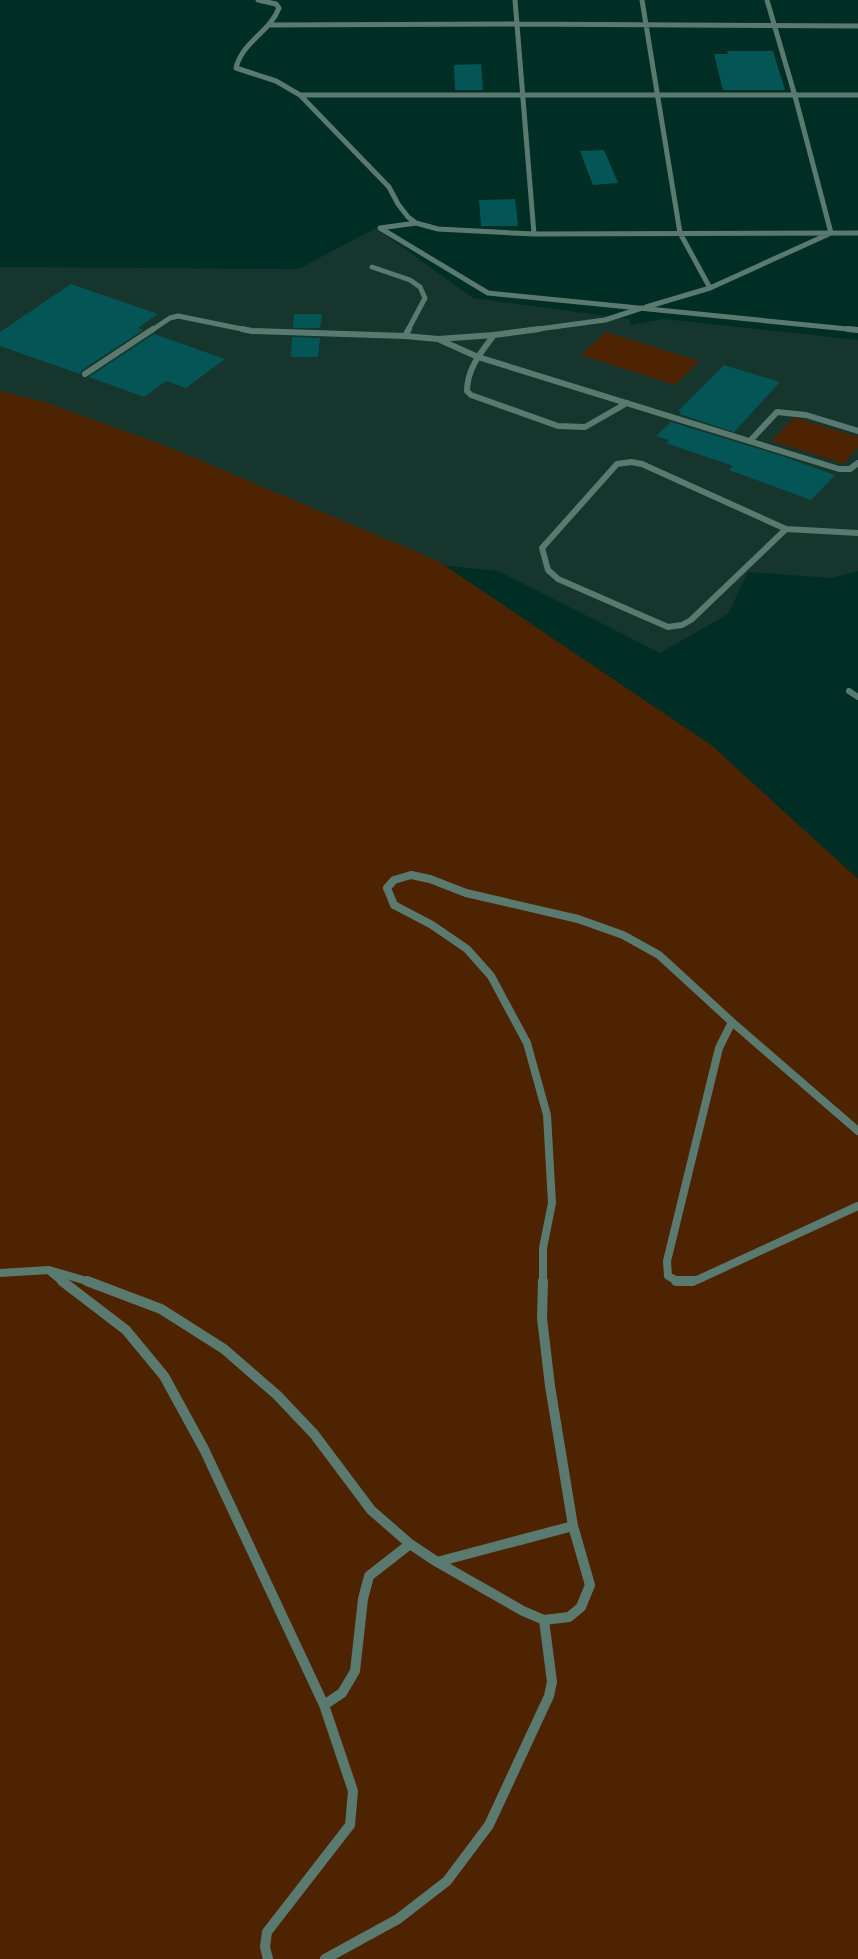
<svg xmlns="http://www.w3.org/2000/svg" width="858" height="1959" font-family="Figtree,sans-serif">
<rect width="100%" height="100%" fill="#002d24"/>
<path fill="#16352d" d="M376,228l97,70 157,21v6l34,-6 194,21v231l-27,7 -83,-6 -20,42 -68,39 -162,-82 -269,-27 -229,261v-538l298,2z"/>
<path fill="#4d2301" d="M606,332l93,29 -24,24 -94,-30z
M0,391l48,12 123,45 267,113 273,184 147,134v1080h-858z
M794,417l64,20v10l-14,17 -72,-23z"/>
<path fill="#045656" d="M727,51h46l12,39h-62l-9,-36h14z
M481,64l2,26h-28l-1,-25z
M604,150l14,33 -25,2 -13,-34z
M515,199l3,27h-37l-2,-26z
M71,284l87,30 -20,14 5,2 -61,40 -2,4 -80,-28v-14z
M294,314h28l-2,14h-27z
M154,334l71,25 -39,29 -20,-7 -22,16 -55,-20z
M292,337l28,1 -2,19h-27z
M724,365l56,17 -46,50 -55,-18 2,-2 -3,-1z
M671,422l111,34 53,19 -24,25 -82,-30 4,-4 -67,-23 3,-3 -13,-4z"/>
<g fill="none" stroke-linecap="round" stroke-linejoin="round">
<path stroke="#5a7a70" stroke-width="5" d="M372,267l38,13 10,7 5,11 -17,32
M152,330l18,-12 8,-2 69,14
M531,330l74,-10 37,-12"/>
<path stroke="#5a7a70" stroke-width="6" d="M242,329l10,2 153,5 33,3 56,-4 45,-6
M494,335c-13,17 -27,34 -27,56l4,4 87,31 27,1 42,-24
M405,336l4,-7
M440,340l38,17 361,112h11l8,-6
M85,374l68,-45
M750,441l27,-29 29,3 52,16
M631,462l11,2 144,65 -95,91 -9,5 -14,2 -110,-48 -10,-9 -6,-22 75,-84z
M786,529l72,4
M849,691l9,6"/>
<path stroke="#5a7a70" stroke-width="5" d="M258,0l18,4 3,4c-9,24 -37,34 -43,60l40,13 24,14 89,92 9,17 10,13 8,6 22,6 96,5 324,-1
M515,0l19,234
M642,0l38,233 30,55
M270,25l247,-1 341,2
M300,95h558
M416,223l-36,5 108,65 370,37
M646,307l64,-19 121,-55 -36,-137 -28,-96"/>
<path stroke="#5a7a70" stroke-width="6" d="M848,329l10,1"/>
<path stroke="#5a7a70" stroke-width="8" d="M0,1273l49,-3 41,12
M52,1273l11,9
M543,1282v-34l9,-45 -5,-88 -20,-72 -36,-67 -24,-27 -35,-24 -38,-20 -7,-17 7,-8 17,-5 19,4 36,14 112,26 45,16 36,20 73,67 126,109
M680,1282l-12,-6 -1,-15 52,-213 13,-26
M688,1282l9,-2 161,-74"/>
<path stroke="#5a7a70" stroke-width="10" d="M62,1281l64,49 38,46 40,73 120,256 29,86 -3,34 -83,107 -2,15 3,12
M87,1281l74,28 63,40 53,46 37,39 57,76 39,34 27,18 86,49 21,9 25,-3 12,-10 9,-22 -17,-59 -23,-140 -8,-68 1,-37
M676,1281h17
M437,1562l136,-36
M324,1705l18,-12 13,-22 8,-72 6,-23 41,-32
M325,1959l73,-40 49,-38 42,-56 60,-129 3,-14 -8,-62"/>
</g>
</svg>
